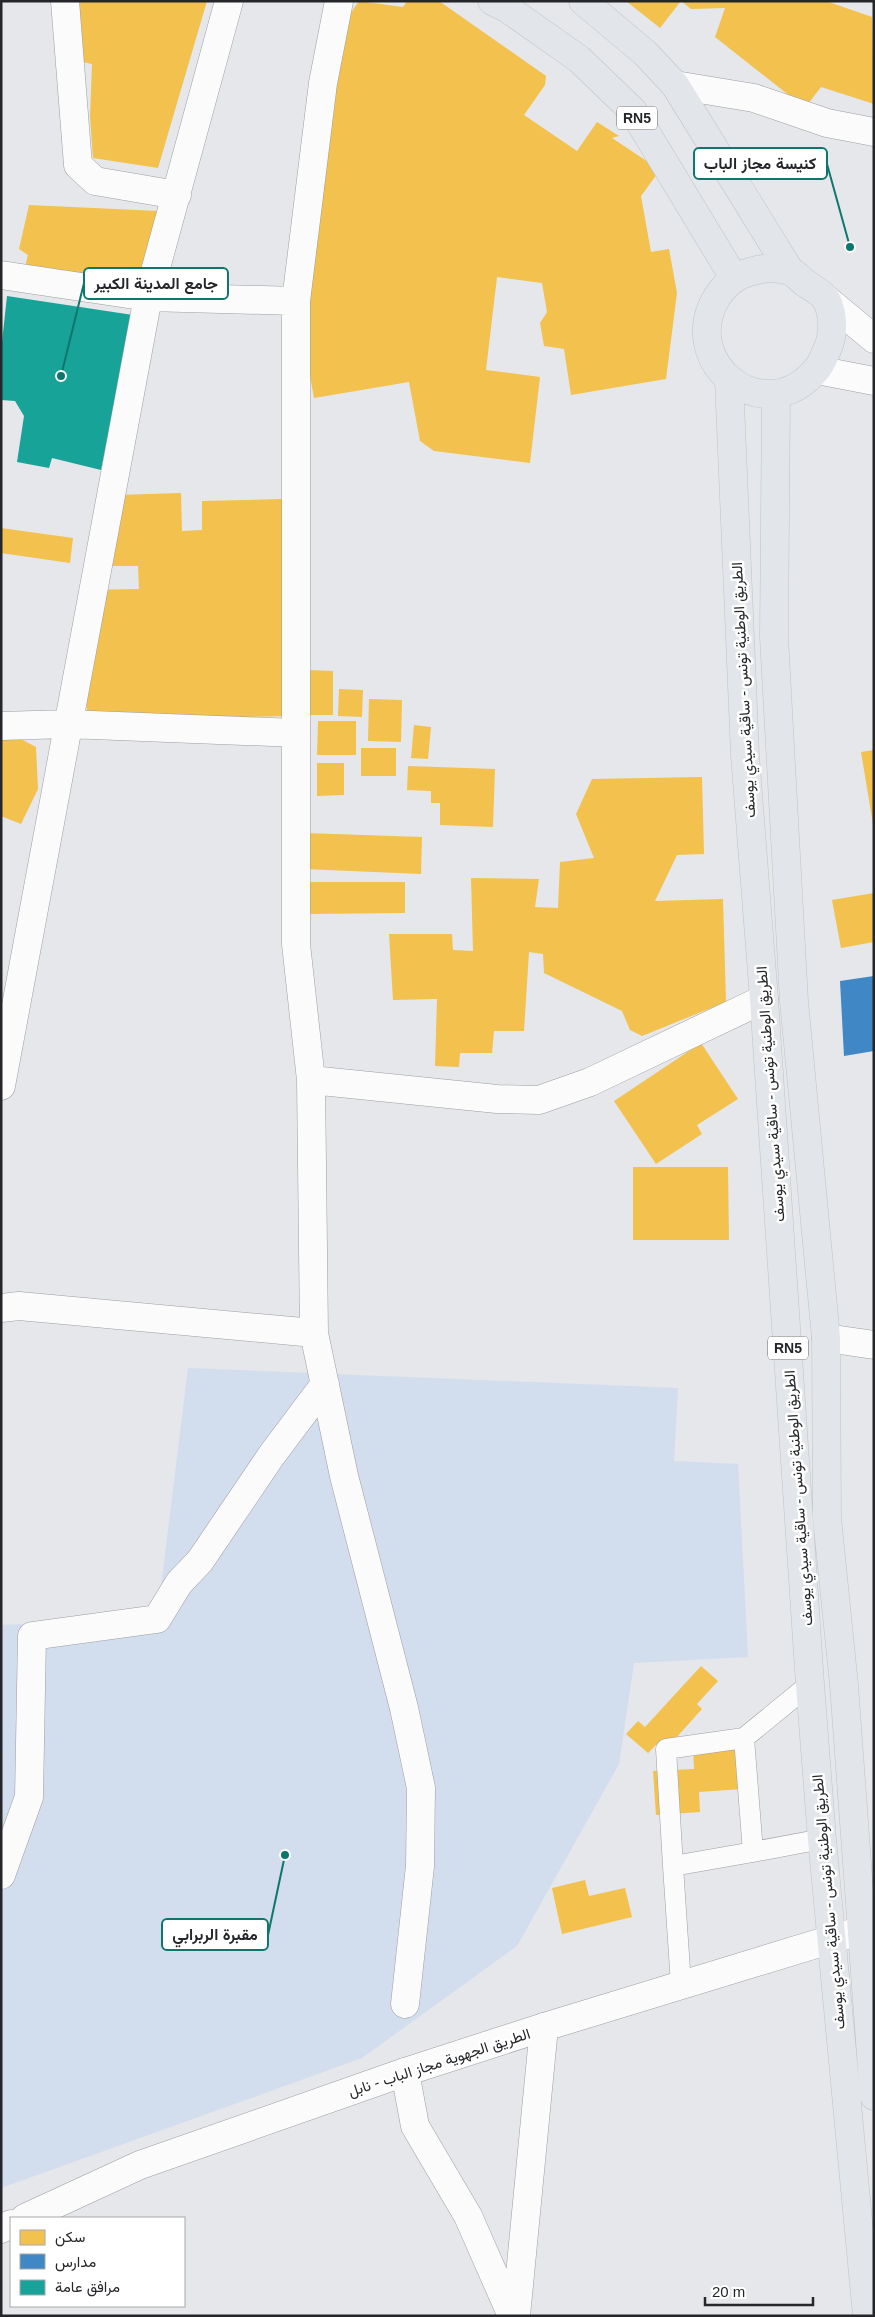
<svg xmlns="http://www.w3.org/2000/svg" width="875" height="2317" font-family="Helvetica,Vazirmatn,sans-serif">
<rect width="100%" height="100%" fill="#e5e7ea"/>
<path fill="#d2ddee" d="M188,1368l490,20 -4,73 64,3 10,193 -114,6 -15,101 -102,182 -155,112 -361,130v-563l156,-6z"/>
<path fill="#f2c14e" d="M77,1h130l-49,167 -65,-10 -3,-41 2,-53 -9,-2z
M359,1l44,6 4,-6h32l107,75 -1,9 -21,30 53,36 20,-29 22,14 -7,2 48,32 -19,26 10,56 18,-3 8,44 -11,86 -95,16 -7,-46 -20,-3 -4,-23 7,-11 -5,-29 -45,-6 -11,93 54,7 -10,86 -96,-12 -14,-10 -11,-59 -95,16 -14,-78 32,-280z
M626,1h200l46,16 2,87 -53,-17 -16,21 -90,-71 10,-29 -34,1 -10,-8 -21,27z
M29,205l129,6 -12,68 -123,-4 5,-20 -9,-6z
M181,493l1,38 20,-1v-29l80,-2 6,217 -201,4 -3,-130 55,-1 -1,-23h-28l-1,-33h9l-1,-38z
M1,528l72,10 -3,25 -69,-10z
M307,670l26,1v44h-26z
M339,689l24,1 -1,27 -24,-1z
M369,699l33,1 -1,42 -33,-1z
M318,721h38v34h-39z
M414,725l17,2 -3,32 -17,-1z
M21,739l15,8 2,42 -17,35 -20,-8v-76z
M361,748h35v28h-35z
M874,750v74h-1l-12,-72z
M317,763h27v32l-27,1z
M408,766l87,3 -2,58 -53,-2v-22h-9v-12l-24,-1z
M702,777l2,77 -27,1 -22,46 68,-2 3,103 -84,34 -12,-6 -8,-19 -78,-38 -1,-19 -14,-2 -5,79h-30l-2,22h-32l-1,14 -24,-1 2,-67 -44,1 -4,-66h63l1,16 20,1 -2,-73 68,1 -4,28 23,1 2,-46 34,-4 -18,-44 16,-35z
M305,833l117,4 -1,37 -117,-5z
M307,882h98v31l-98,1z
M874,893v49l-33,6 -9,-48z
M701,1043l37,56 -41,26 5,9 -46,30 -42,-63z
M633,1167h95l1,73h-96z
M701,1666l17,15 -21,23 5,5 -36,40 -8,-6 -10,10 -22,-19 12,-13 7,6z
M739,1744l3,45 -43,3 1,20 -44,3 -3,-44 41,-2 -1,-22z
M585,1880l4,16 36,-8 7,29 -70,17 -10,-46z"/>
<path fill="#3f88c5" d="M874,976v75l-30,5 -4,-75z"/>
<path fill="#17a398" d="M7,296l126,19 -32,155 -49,-12 -3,10 -32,-6 7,-46 -9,-15 -14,-1v-49z"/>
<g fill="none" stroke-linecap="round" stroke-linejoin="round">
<defs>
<path id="lane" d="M810,1684l-66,54 9,114 69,-13
M673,1866l-7,-117 78,-11
M681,1985l-8,-119 80,-14"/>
<path id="street" d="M65,1l13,164 17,16 82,14
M339,1l-16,82 -27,218v643l15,136 3,253 30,143 60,232 17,80 -1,78 -15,138
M675,85l79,13 73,25 47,9
M1,275l147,22 148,4
M1,726l66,-2 229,9
M311,1080l186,19 42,1 51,-18 174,-83
M1,1086l147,-789 81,-296
M1,1308l18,-2 295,27
M826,1338l48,7
M1,1875l28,-78 3,-161 125,-17 22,-36 21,-22 71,-105 54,-72
M405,2072l10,54 53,90 44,100
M516,2316l28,-289"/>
<path id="secondary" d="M825,298l49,41
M817,370l57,11
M25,2218l115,-53 265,-93 139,-45 318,-97
M1,2229l10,-5"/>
<path id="primary" d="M492,1l16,8 71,50 54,52 101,167
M583,1l62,52 30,32 115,186
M771,268c6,1 13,1 19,3 5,2 10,8 15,12 6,4 17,10 21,16 8,16 8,36 1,51 -3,6 -6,15 -11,20 -52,62 -139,-8 -99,-73 13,-21 31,-27 54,-29z
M729,380l16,375 19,244 46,685 12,155 45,477
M776,396l-2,241 20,364 32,337 1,180 17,167 30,411"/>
</defs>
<use href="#lane" stroke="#9d9ea1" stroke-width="21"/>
<use href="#street" stroke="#9d9ea1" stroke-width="29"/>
<use href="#secondary" stroke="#9d9ea1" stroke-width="29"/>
<use href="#primary" stroke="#c1c3c5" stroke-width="29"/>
<use href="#lane" stroke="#fbfbfc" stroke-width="20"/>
<use href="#street" stroke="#fbfbfc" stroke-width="28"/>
<use href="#secondary" stroke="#fbfbfc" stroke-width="28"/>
<use href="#primary" stroke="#e2e5ea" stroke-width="28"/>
</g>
<g text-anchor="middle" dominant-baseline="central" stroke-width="5" stroke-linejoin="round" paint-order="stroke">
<g fill="#fff" stroke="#666769" stroke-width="1">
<rect x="617" y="106.5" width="40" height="23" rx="4"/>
<rect x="768" y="1336.5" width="40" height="23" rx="4"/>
</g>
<g font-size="14" font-weight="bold" fill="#242629">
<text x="637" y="118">RN5</text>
<text x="788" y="1348">RN5</text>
</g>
<g font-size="15" fill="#242629" stroke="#fff">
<text transform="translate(743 690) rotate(-93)">الطريق الوطنية تونس - ساقية سيدي يوسف</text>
<text transform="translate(770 1094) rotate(-94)">الطريق الوطنية تونس - ساقية سيدي يوسف</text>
<text transform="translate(798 1498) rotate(-94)">الطريق الوطنية تونس - ساقية سيدي يوسف</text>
<text transform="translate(828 1902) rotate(-95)">الطريق الوطنية تونس - ساقية سيدي يوسف</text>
<text transform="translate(439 2062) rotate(-18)">الطريق الجهوية مجاز الباب - نابل</text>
</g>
</g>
<path fill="none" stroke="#0f766e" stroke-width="2" d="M850 247L827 164M61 376L84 283M285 1855L268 1935"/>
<g fill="#0f766e" stroke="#fff" stroke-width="2">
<circle cx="850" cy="247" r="5"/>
<circle cx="61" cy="376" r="5"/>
<circle cx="285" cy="1855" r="5"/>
</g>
<g fill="#fff" stroke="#0f766e" stroke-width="2">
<rect x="694" y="148" width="133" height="31" rx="5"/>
<rect x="84" y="268" width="144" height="31" rx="5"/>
<rect x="162" y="1919" width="106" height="31" rx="5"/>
</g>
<g font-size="16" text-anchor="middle" font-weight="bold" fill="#242629">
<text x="760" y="169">كنيسة مجاز الباب</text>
<text x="156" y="289">جامع المدينة الكبير</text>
<text x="215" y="1940">مقبرة الربرابي</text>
</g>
<rect width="875" height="2317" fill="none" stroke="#242629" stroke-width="5"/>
<rect x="10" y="2217" width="175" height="90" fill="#ffffff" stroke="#a7a8a9"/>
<rect x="20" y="2230" width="25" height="15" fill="#f2c14e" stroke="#a7a8a9"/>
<text x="55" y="2242" font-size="15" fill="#242629">سكن</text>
<rect x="20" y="2254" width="25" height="15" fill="#3f88c5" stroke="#a7a8a9"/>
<text x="55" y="2267" font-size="15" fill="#242629">مدارس</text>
<rect x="20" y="2280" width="25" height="15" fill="#17a398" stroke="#a7a8a9"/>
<text x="55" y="2292" font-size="15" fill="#242629">مرافق عامة</text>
<path d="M705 2297v8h108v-8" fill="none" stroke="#242629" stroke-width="2.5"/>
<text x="712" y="2297" font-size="15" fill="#242629" stroke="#ffffff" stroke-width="4" paint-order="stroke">20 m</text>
</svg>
